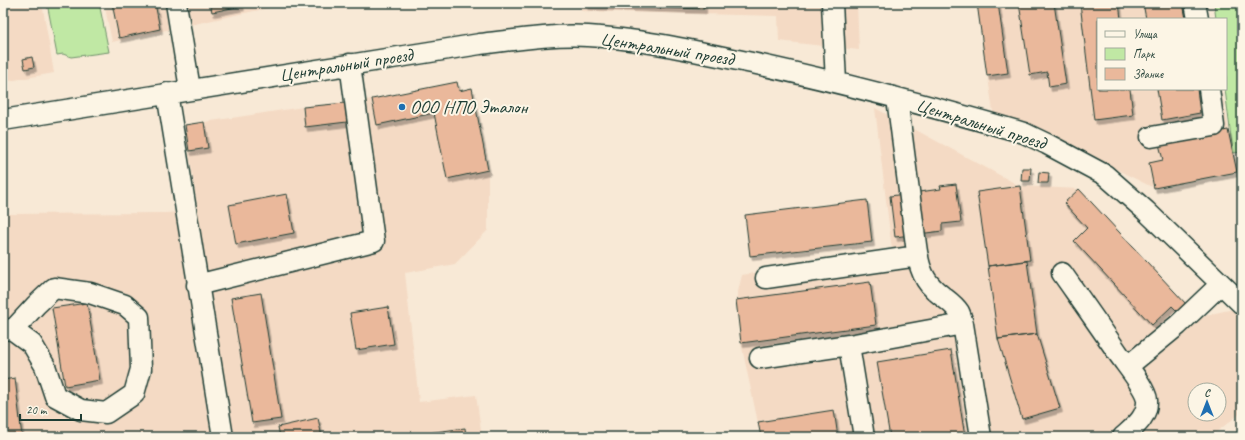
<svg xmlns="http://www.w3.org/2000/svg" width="1245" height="440" font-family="Caveat,sans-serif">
<defs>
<filter id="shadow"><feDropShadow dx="2.5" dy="4.5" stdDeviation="0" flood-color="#0004"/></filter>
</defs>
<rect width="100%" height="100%" fill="#f8e9d6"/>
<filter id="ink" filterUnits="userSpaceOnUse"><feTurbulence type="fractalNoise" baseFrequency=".025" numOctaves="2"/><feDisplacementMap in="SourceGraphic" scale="8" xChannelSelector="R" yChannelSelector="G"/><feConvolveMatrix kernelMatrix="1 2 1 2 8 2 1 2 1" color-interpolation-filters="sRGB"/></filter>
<g filter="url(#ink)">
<path fill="#f4dac4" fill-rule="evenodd" d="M3,3h39l12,70 -51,9z
M104,3h178v2l-170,37z
M581,3h276l2,47 -80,-9 -1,-25 -197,-5z
M977,3h228l3,16h-110v70h123l16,83 -83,16 -113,-56 -47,-14z
M457,82l2,9 13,-3 16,82v60l-33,34 -50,9 14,129 57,-7 6,42h-479v-223l162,-1 33,-2 -13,-86 118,-18 42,-4 27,-4z
M875,108l145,78 59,3 108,116 10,12 41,-9 4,5v99l-32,25h-449l-20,-94 -5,-43 6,-25 150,-25zM1195,390h24v24h-24z"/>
<path fill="#c0e8a4" stroke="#70926c" d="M47,3h52l10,49 -38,5 -8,-3 -6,1z
M1214,3h28v149l-9,1 -8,-64h1v-70h-10z"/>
<path fill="#eab89b" stroke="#1f3d34" filter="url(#shadow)" d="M112,3h43l5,26 -41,9z
M210,3h31l1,3 -30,6z
M586,3h118v6l-119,-4z
M977,3h21l10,70 -21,3z
M1019,3h35l12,81 -17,3 -2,-15 -17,3z
M1080,3h39l2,16h-23v70h32l3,26 -39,5z
M1143,3h40l3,16h-40z
M32,57l2,10 -9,2 -2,-10z
M457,82l2,9 13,-3 16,82 -41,9 -13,-66 -57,12 -5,-26z
M1157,89h40l3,24 -38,7z
M345,103l2,19 -42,5 -2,-20z
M204,122l4,26 -19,3 -4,-26z
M1228,130l9,42 -83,16 -5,-25 14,-3 -4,-16z
M1022,168h9l-1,13h-9z
M1039,172l10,1 -1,10h-10z
M956,184l5,38 -19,2v7l-47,6 -5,-41 51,-7 -1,-3z
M1020,186l10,74 -42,6 -11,-74z
M1079,189l108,116 -8,8 -7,-7 -20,19 -78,-84 13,-13 -23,-25z
M287,194l7,39 -58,11 -7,-39z
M867,200l5,42 -122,14 -5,-41z
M1027,261l10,73 -39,5 -10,-73z
M870,282l6,43 -135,18 -5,-43z
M261,293l20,126 -29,4 -21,-125z
M87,303l13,77 -35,6 -13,-78z
M388,307l6,37 -38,6 -6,-37z
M1037,334l23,74 -38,11 -24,-80z
M951,350l14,87h-75l-13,-75z
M15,378l7,59h-19v-57z
M834,410l4,27h-77l-3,-15z
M318,418l4,19h-42l-2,-10z
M465,428l1,9h-46v-3z"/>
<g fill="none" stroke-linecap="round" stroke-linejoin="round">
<defs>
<path id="minor" d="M176,3l14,86
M832,3l4,79
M1195,3l3,16
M167,93l56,344
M897,98l19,147c2,15 5,32 17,43 8,9 20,14 26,24 2,4 3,8 4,12
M3,120l477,-76c35,-4 72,-10 108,-8 56,3 110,16 164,27 91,20 182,44 272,70l23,11 58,31 41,36 96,93
M1151,137l63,-11 -5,-37
M1062,273c19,27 39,55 58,83 7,10 26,33 27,44 1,17 -13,27 -24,37
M766,278l152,-22
M197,285l177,-44 -24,-177
M3,329l10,1 19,14 13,22 10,30 26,14 25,3 28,-19 7,-25 -2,-52 -14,-12 -35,-12 -36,-5 -18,17 -23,25
M849,345l15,92
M760,358l89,-13 114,-21 18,113
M1128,366l50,-41 43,-41"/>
</defs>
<use href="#minor" stroke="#1f3d34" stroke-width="23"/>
<use href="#minor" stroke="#fcf5e5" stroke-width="20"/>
</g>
</g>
<circle fill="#1f6fb2" stroke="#fcf5e5" stroke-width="1.5" cx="402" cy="107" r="4"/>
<g text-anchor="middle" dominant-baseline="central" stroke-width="4" stroke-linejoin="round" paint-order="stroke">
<g font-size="19" fill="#1f3d34" stroke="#fcf5e5">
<text transform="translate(667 49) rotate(9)">Центральный проезд</text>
<text transform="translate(346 65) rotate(-9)">Центральный проезд</text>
<text transform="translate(981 124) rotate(17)">Центральный проезд</text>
</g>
<g font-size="19" fill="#1f3d34" stroke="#fcf5e5" text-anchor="start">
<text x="410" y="107">ООО НПО Эталон</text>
</g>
</g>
<rect width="1245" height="440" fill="none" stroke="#fcf5e5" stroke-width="16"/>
<rect x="8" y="8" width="1229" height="424" fill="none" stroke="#1f3d34" stroke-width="1.5" filter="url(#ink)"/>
<rect x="1097" y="18" width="130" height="72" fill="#fcf5e5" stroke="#a4ab9e"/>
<rect x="1105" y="31" width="20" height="6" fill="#fcf5e5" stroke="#a4ab9e"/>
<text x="1133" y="38" font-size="12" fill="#1f3d34">Улица</text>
<rect x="1105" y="48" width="20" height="12" fill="#c0e8a4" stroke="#a4ab9e"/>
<text x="1133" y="58" font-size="12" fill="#1f3d34">Парк</text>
<rect x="1105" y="68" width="20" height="12" fill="#eab89b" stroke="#a4ab9e"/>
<text x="1133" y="78" font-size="12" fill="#1f3d34">Здание</text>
<g transform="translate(1207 402)"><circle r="19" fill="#fcf5e5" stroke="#a4ab9e"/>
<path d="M0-3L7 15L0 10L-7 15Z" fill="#1f6fb2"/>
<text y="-6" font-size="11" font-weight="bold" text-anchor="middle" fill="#1f3d34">С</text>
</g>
<path d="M20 414v6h61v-6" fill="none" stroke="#1f3d34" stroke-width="2"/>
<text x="26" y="414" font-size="12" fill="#1f3d34" stroke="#fcf5e5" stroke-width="3" paint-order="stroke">20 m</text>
</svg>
